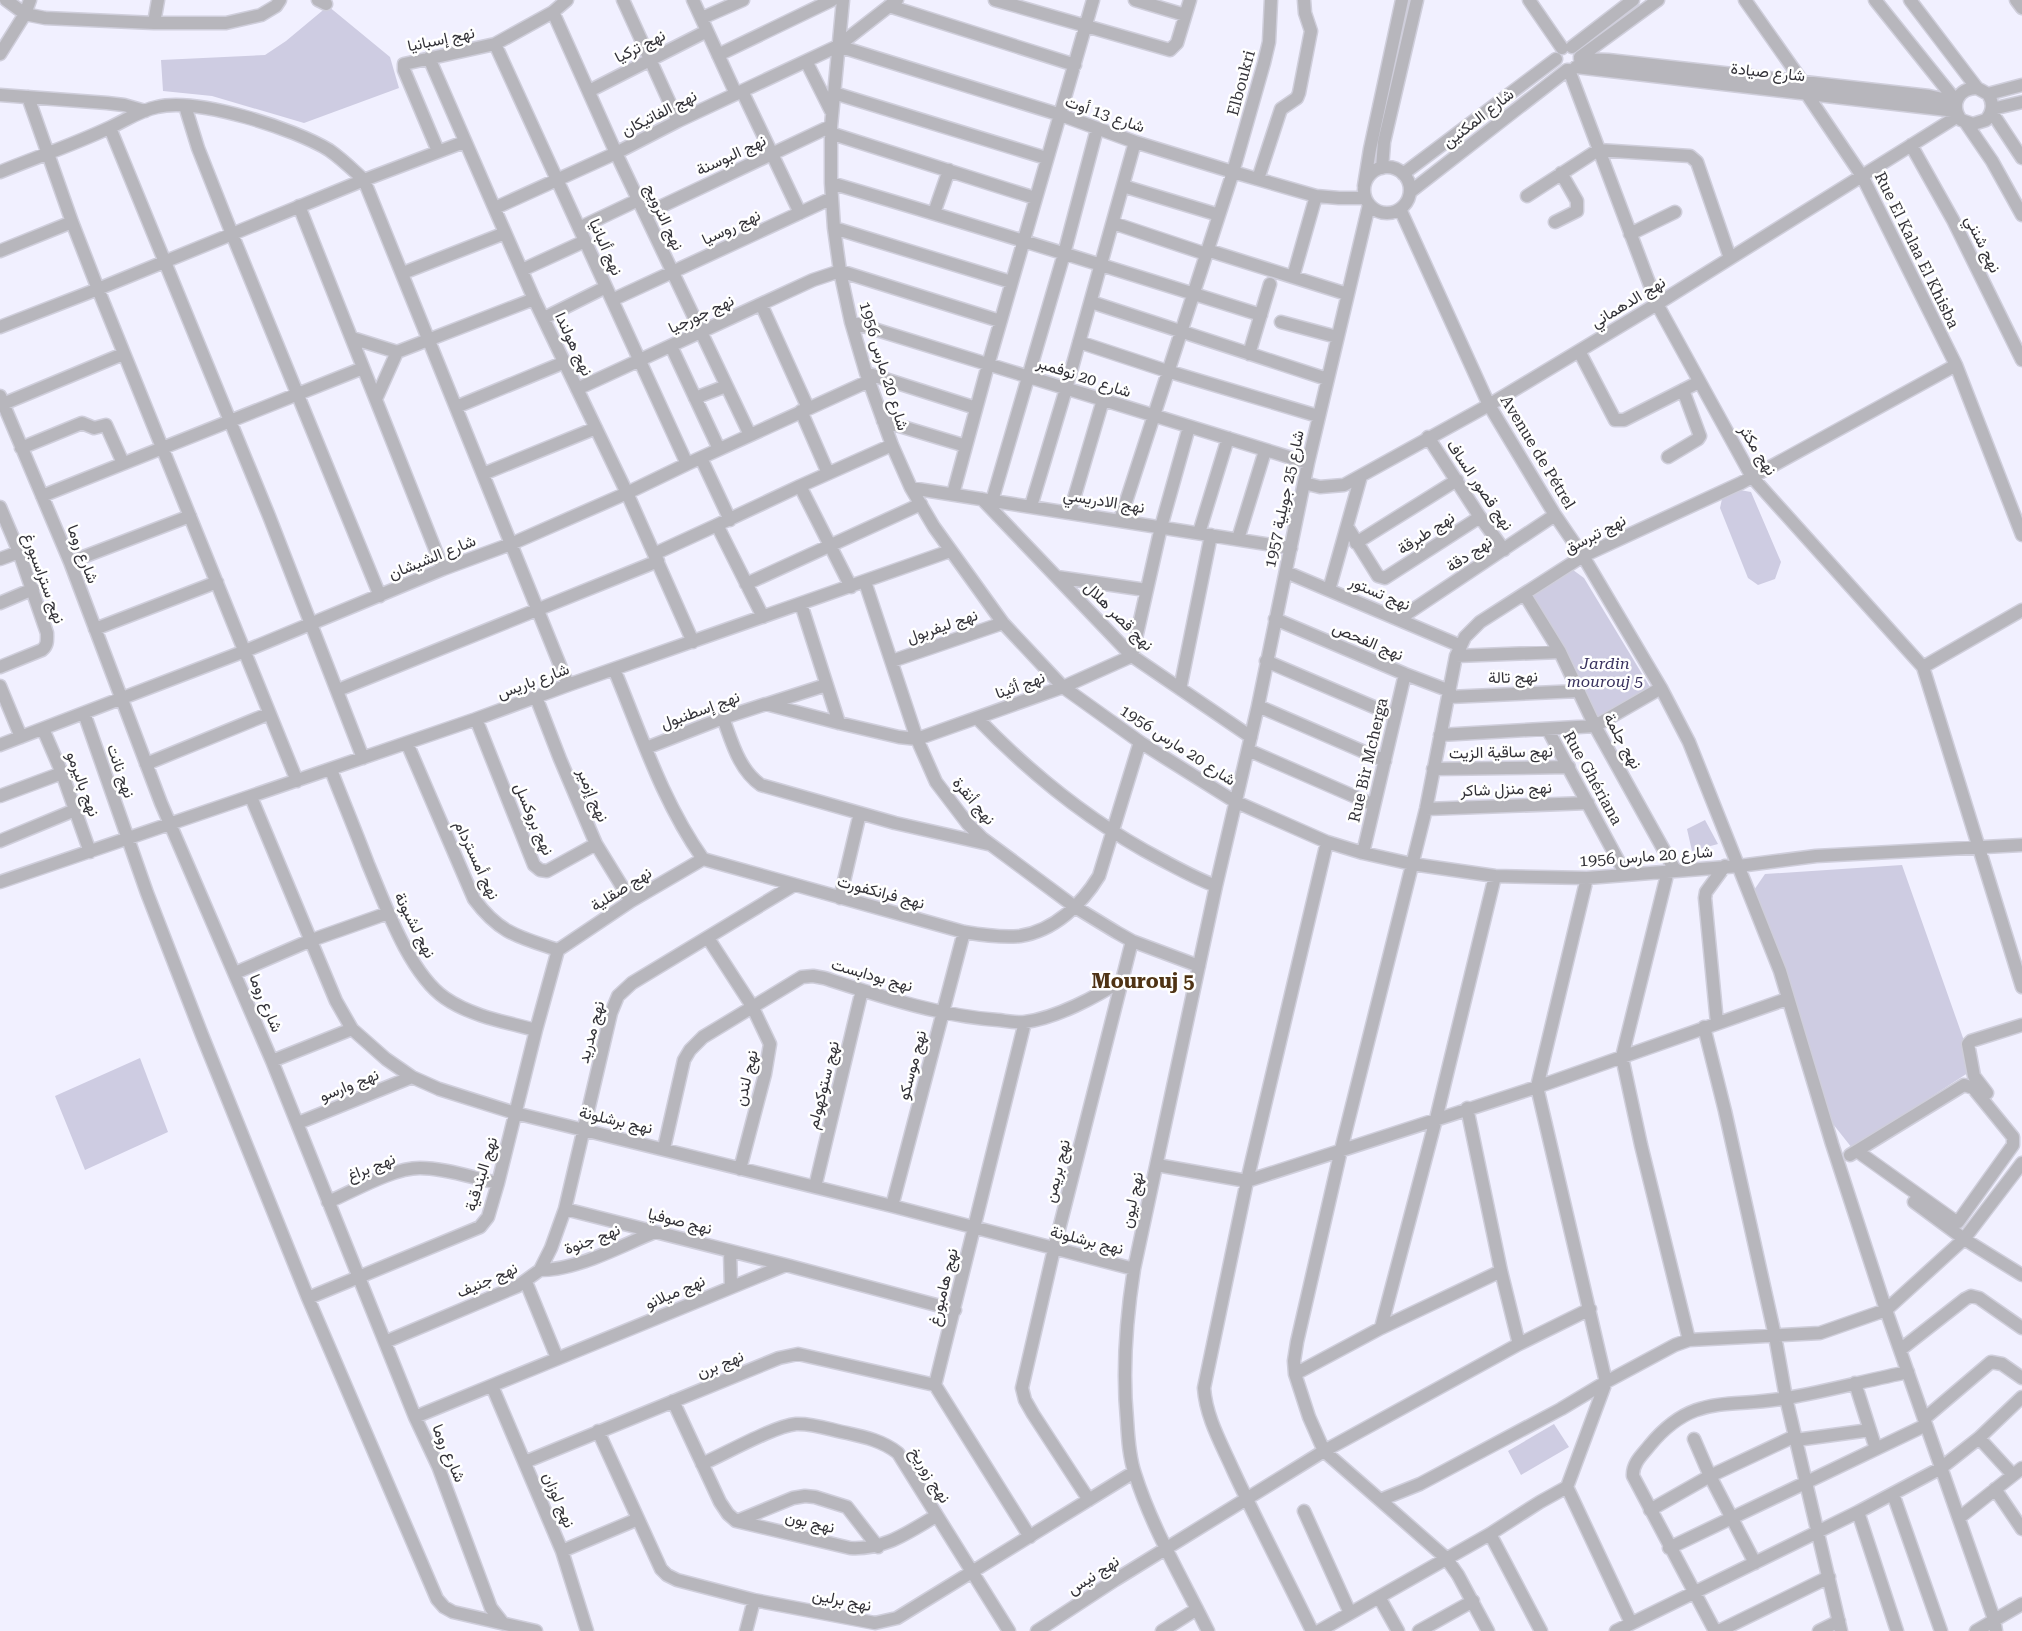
<svg xmlns="http://www.w3.org/2000/svg" width="2022" height="1631" font-family="'Roboto Serif',Vazirmatn,serif">
<rect width="100%" height="100%" fill="#f1f0ff"/>
<path fill="#cecce2" d="M328,6l62,51 9,31 -95,35 -92,-27 -49,-5 -2,-31 104,-5 21,-14z
M1740,490l11,2 30,70 -6,17 -17,6 -10,-7 -28,-70 2,-9z
M1569,567l15,11 66,109 -55,32 -66,-126z
M1705,820l13,24 -26,7 -5,-22z
M1902,865l72,204 -122,79 -19,-24 -79,-234 11,-16z
M140,1058l28,74 -83,38 -30,-74z
M1554,1424l15,23 -48,28 -13,-24z"/>
<g fill="none" stroke-linecap="round" stroke-linejoin="round">
<defs>
<path id="minor" d="M6,0l19,14 20,4 109,5h72l35,-8 15,-9 4,-6
M318,0l8,4
M623,0l55,121
M693,0l43,94
M843,0l-12,126v57l3,45 6,43 11,51 15,51 26,72 19,43 23,39 69,96 60,64 77,55 94,59 93,41 36,11 49,11 83,12 92,2 152,-12 77,-10 206,-11
M995,0l175,50 7,-7 13,-43
M1135,0l50,15
M1529,0l33,48
M1745,0l57,81 4,12 56,83 94,189 66,170
M1875,0l81,101
M1910,0l67,88
M2016,0l6,8
M889,6l186,59
M553,12l63,141 134,282
M702,18l41,-18
M154,23l4,-23
M495,44l192,420
M838,46l223,69 74,27 98,30 83,24 23,2h26
M1572,47l61,-47
M0,54l25,-40 5,-14
M718,55l114,-55
M1580,57l78,-57
M429,58l105,241 93,194 66,149
M1580,59l28,1 321,36 27,6
M806,61l25,50
M1576,67l380,44
M1569,70l88,234 95,173 171,190 99,320
M589,91l118,-60
M742,91l58,122
M834,93l212,65
M1988,94c6,9 5,18 -2,26l-13,4 -12,-4c-11,-15 -3,-32 16,-32l11,6 34,-9
M0,95l107,8 17,2 21,6
M28,97l44,125 26,67 199,492
M185,106l13,42 34,86 148,362
M1992,109l30,-7
M1991,111l31,47
M1966,123l26,38 30,54
M110,128l159,388 94,242
M830,133l205,65
M1911,145l42,75 69,140
M438,151l-34,-81v-6l91,-20 58,-32 14,-12
M1364 190a23 23 0 1 1 46 0a23 23 0 1 1-46 0Z
M1382,168l2,-26 33,-142
M0,172c37,-15 75,-28 111,-45 15,-7 30,-17 46,-20 40,-10 138,22 172,43 13,9 24,20 35,30l204,505
M1403,174l153,-115
M1258,179l23,-70 16,-11 2,-5 12,-62 -6,-18 -1,-13
M831,183c144,42 287,87 430,132
M1123,186l96,29
M1364,186l6,-37 32,-149
M1410,192l157,-122
M1527,196l71,-46 92,6 7,6 33,96
M299,206l144,363
M495,208l121,-55 62,-32 160,-75 59,-46
M1400,209l89,196 66,110 28,41 78,132 28,54 91,229 52,173 54,166 108,309 2,12
M934,213l15,-43
M645,214l186,-88
M1555,222l22,-11v-10l-16,-28
M1113,223l93,31
M579,228l59,-28
M834,228l177,54
M1630,234l45,-22
M1207,250l140,44
M0,251l72,-29
M522,270l63,-29
M403,273l102,-40
M1293,277l23,-81
M612,300l220,-102
M1091,302l236,77
M761,304l47,104
M544,318l62,-31
M851,322l457,141
M1281,322l56,15
M0,327l98,-38 266,-109 100,-38
M352,338l45,14 137,-53
M1079,342l88,29 151,45
M671,346l48,103
M1579,351l36,69h9l75,-38
M1249,354l21,-70
M1956,365l-215,118 -158,73 -103,66 -15,15 -9,19 -30,153 -85,341 -44,192 -3,19 1,13 14,43 15,34 56,49 40,-16 141,-75 45,-27 69,-37 14,-5 131,-7 66,-23 78,-71 58,-76
M866,373l110,35
M577,389l236,-109 27,-9 160,50
M0,396l70,166 91,241 111,258 143,356 23,49 53,142 11,14
M695,398l31,-12
M376,399l21,-47
M3,404l120,-50
M456,407l109,-45
M801,411l27,62
M883,421l83,25
M1428,437l52,80 24,33
M21,448l61,-25 12,5 12,-3 17,38
M1668,457l30,-18 2,-3 -17,-46
M701,458l29,62
M483,474l113,-46
M1304,483l16,4 24,-2 145,-80 168,-101 301,-188
M911,488l380,60
M953,494l35,-129 105,-365
M42,496l321,-128
M982,499l150,157 119,81
M992,501l72,-247 33,-125
M1031,506l35,-117 69,-247
M0,507l19,45 28,81c0,7 1,12 -5,17l-42,17
M1070,512l33,-112
M1120,520l113,-348 31,-109 5,-21 2,-42
M1348,528l30,48 7,2 95,-61
M1199,533l29,-95
M1238,539l27,-88
M1356,543l101,-63
M654,554l63,-29
M0,559l19,-7
M70,562l120,-46
M1286,572l175,74
M1057,577l89,13
M865,582l52,157 19,43 32,42 14,14 93,69 41,25 16,9 67,25
M746,584l175,-80
M851,587l-51,-101 92,-41
M1329,590l32,-114
M1525,595l35,57 35,74 80,144
M0,603l33,-14
M801,604l38,119
M763,617l-46,-92 83,-39
M1275,619l130,55 45,17
M1399,619l156,-104
M95,629l122,-47
M1456,656l104,-4
M892,661l111,-38
M1266,661l129,55
M1923,667l99,-57
M614,669c27,65 48,132 89,190l261,73c18,3 38,6 56,4 34,-5 62,-32 79,-60l41,-134
M0,686l21,51
M1180,689l31,-154
M338,690l320,-129
M536,697l24,62 36,85 35,57
M1449,697l130,-6
M767,704l59,-19
M1258,706l127,55
M84,713l63,180 55,142 106,263 129,301 7,8 9,5 83,19
M723,718c9,24 16,52 38,67l134,38 93,21
M977,718c55,57 114,105 185,142 17,9 35,19 54,26
M476,719l58,146 6,5 7,1 49,-27
M43,729l19,44 28,79
M1548,730l78,145
M1440,735l155,-9 66,-38
M407,743l67,156c26,35 45,38 84,51
M0,745l245,-94 198,-82 68,-25 116,-51 60,-29 182,-83
M646,748l77,-30 43,-14 73,19 60,14 18,2 146,-52 69,-31 29,-129 28,-100
M1248,750l126,55
M146,764l122,-50
M1433,769l136,-2
M331,770c12,31 25,62 37,94 17,40 41,109 77,134 26,18 60,24 91,32
M0,796l62,-23
M251,797l85,204 16,28 34,30 26,18 27,12 76,24 377,93 242,63
M1426,809l162,-6
M0,841l75,-31
M1363,853l42,-179
M1668,871l-46,186 19,88 48,195
M0,882l476,-163 92,-34 382,-134
M840,898l20,-85
M708,938l44,68 18,38 -5,30 -25,95
M558,950l73,-49 72,-42
M235,973l74,-32 79,-28
M1025,1022l-90,363 95,152
M1717,1023l-12,-125 1,-6 19,-26
M1704,1027l21,84 50,225 11,62 55,233
M272,1061l80,-32
M1987,1093l-13,-17 -6,-32 3,-3 51,-16
M1467,1108l34,163 18,73
M298,1123l114,-46
M664,1148l20,-88 6,-10 13,-13 99,-60 11,-1 11,2c56,18 115,38 174,42 9,1 19,3 27,2 31,-4 71,-25 97,-42
M1850,1155l114,-70 9,3 40,49v8l-55,77 -3,-1 -98,-70
M1157,1165l90,16 290,-94 250,-88
M815,1187l47,-197
M328,1202c26,-11 64,-34 92,-34 25,0 53,10 78,15
M1914,1202l50,37 58,36
M892,1206l72,-274
M565,1209l221,56
M730,1251l1,36
M540,1270c38,0 80,-24 115,-38
M526,1282l31,76
M308,1298l172,-71 8,-10 10,-34 38,-153 22,-80
M1381,1328l55,-209 59,-243
M385,1342l133,-56 22,-16 11,-22 14,-39 46,-196 7,-17 14,-13 162,-98
M1900,1350l65,-51 6,-3 8,2 43,30
M1295,1374l86,-46 120,-57
M1855,1383l21,66
M492,1386l70,165 25,80
M673,1401l47,101 8,12 8,7 114,27c34,2 57,-15 86,-32
M415,1417l371,-152 169,45
M1924,1419l67,-57 11,2 20,14
M598,1431l63,138 6,6 10,5 77,20 121,23 22,-5 237,-146
M1979,1438l34,37
M1694,1439l16,37 45,87
M1796,1440l74,-10
M525,1462l254,-104 19,-4 137,31
M702,1464c23,-10 72,-38 94,-40 17,-1 35,6 51,9 18,4 36,8 51,20l111,178
M1567,1487l64,136
M1995,1489l27,40
M1893,1494l48,137
M1089,1500l-56,-86 -8,-14 -3,-12 32,-139 78,-308
M1380,1500l66,58 12,17 30,56
M1650,1510l60,-34 85,-40
M1304,1511l46,102
M1858,1512l39,119
M1959,1518l63,-50
M737,1521l56,-23 12,-2 10,1 32,10 31,40
M1490,1534l51,97
M1669,1548l257,-123
M562,1551l76,-32
M1379,1597l19,34
M746,1631l8,-31
M1037,1631l78,-51 209,-129 195,-107 71,-35
M1162,1631l35,-22
M1208,1631c-25,-51 -56,-103 -73,-157 -6,-17 -7,-37 -8,-54 -5,-52 -1,-100 7,-151l82,-383 42,-180 50,-243 61,-258
M1312,1631c-26,-54 -54,-107 -79,-161 -12,-27 -27,-53 -29,-82l43,-207 80,-339
M1319,1631l171,-97 50,-32 27,-15 39,-105 -69,-295 50,-209
M1419,1631l54,-30
M1616,1631l242,-119 83,-44 38,-30 43,-41
M1715,1631l-82,-155c-1,-13 10,-22 17,-31 44,-53 78,-36 137,-47 41,-7 81,-18 121,-26
M1719,1631l110,-54
M1819,1631l20,-10
M1976,1631l46,-27"/>
</defs>
<use href="#minor" stroke="#cfcedb" stroke-width="15"/>
<use href="#minor" stroke="#b7b6bc" stroke-width="12"/>
</g>
<g text-anchor="middle" dominant-baseline="central" stroke-width="5" stroke-linejoin="round" paint-order="stroke">
<g font-size="16" fill="#323137" stroke="#fff">
<text transform="translate(441 39) rotate(-12)">نهج إسبانيا</text>
<text transform="translate(640 46) rotate(-27)">نهج تركيا</text>
<text transform="translate(1768 72) rotate(6)">شارع صيادة</text>
<text transform="translate(1241 83) rotate(-75)">Elboukri</text>
<text transform="translate(659 113) rotate(-27)">نهج الفاتيكان</text>
<text transform="translate(1105 114) rotate(19)">شارع 13 أوت</text>
<text transform="translate(1478 118) rotate(-38)">شارع المكنين</text>
<text transform="translate(731 155) rotate(-25)">نهج البوسنة</text>
<text transform="translate(664 217) rotate(65)">نهج النرويج</text>
<text transform="translate(731 227) rotate(-25)">نهج روسيا</text>
<text transform="translate(1983 244) rotate(64)">نهج شنني</text>
<text transform="translate(606 247) rotate(66)">نهج ألبانيا</text>
<text transform="translate(1917 250) rotate(64)">Rue El Kalaa El Khisba</text>
<text transform="translate(1628 302) rotate(-31)">نهج الدهماني</text>
<text transform="translate(701 314) rotate(-25)">نهج جورجيا</text>
<text transform="translate(574 344) rotate(65)">نهج هولندا</text>
<text transform="translate(884 366) rotate(73)">شارع 20 مارس 1956</text>
<text transform="translate(1084 377) rotate(18)">شارع 20 نوفمبر</text>
<text transform="translate(1758 450) rotate(58)">نهج مكثر</text>
<text transform="translate(1538 452) rotate(59)">Avenue de Pétrel</text>
<text transform="translate(1480 485) rotate(56)">نهج قصور الساف</text>
<text transform="translate(1284 499) rotate(-78)">شارع 25 جويلية 1957</text>
<text transform="translate(1104 501) rotate(9)">نهج الادريسي</text>
<text transform="translate(1426 533) rotate(-33)">نهج طبرقة</text>
<text transform="translate(1595 534) rotate(-27)">نهج تبرسق</text>
<text transform="translate(83 554) rotate(69)">شارع روما</text>
<text transform="translate(1469 554) rotate(-33)">نهج دقة</text>
<text transform="translate(432 557) rotate(-22)">شارع الشيشان</text>
<text transform="translate(44 578) rotate(70)">نهج ستراسبورغ</text>
<text transform="translate(1380 593) rotate(23)">نهج تستور</text>
<text transform="translate(1119 616) rotate(45)">نهج قصر هلال</text>
<text transform="translate(942 626) rotate(-19)">نهج ليفربول</text>
<text transform="translate(1368 641) rotate(23)">نهج الفحص</text>
<text transform="translate(1513 677) rotate(-2)">نهج تالة</text>
<text transform="translate(533 681) rotate(-20)">شارع باريس</text>
<text transform="translate(1020 685) rotate(-20)">نهج أثينا</text>
<text transform="translate(700 710) rotate(-20)">نهج إسطنبول</text>
<text transform="translate(1623 741) rotate(61)">نهج جلمة</text>
<text transform="translate(1178 745) rotate(33)">شارع 20 مارس 1956</text>
<text transform="translate(1501 752) rotate(-1)">نهج ساقية الزيت</text>
<text transform="translate(1368 760) rotate(-77)">Rue Bir Mcherga</text>
<text transform="translate(121 771) rotate(71)">نهج نانت</text>
<text transform="translate(1593 778) rotate(61)">Rue Ghériana</text>
<text transform="translate(83 784) rotate(70)">نهج باليرمو</text>
<text transform="translate(1506 789) rotate(-2)">نهج منزل شاكر</text>
<text transform="translate(593 795) rotate(67)">نهج إزمير</text>
<text transform="translate(974 801) rotate(50)">نهج أنقرة</text>
<text transform="translate(534 819) rotate(67)">نهج بروكسل</text>
<text transform="translate(1646 856) rotate(-4)">شارع 20 مارس 1956</text>
<text transform="translate(477 860) rotate(65)">نهج أمستردام</text>
<text transform="translate(621 889) rotate(-32)">نهج صقلية</text>
<text transform="translate(881 892) rotate(15)">نهج فرانكفورت</text>
<text transform="translate(415 925) rotate(63)">نهج لشبونة</text>
<text transform="translate(872 975) rotate(16)">نهج بودابست</text>
<text transform="translate(266 1003) rotate(67)">شارع روما</text>
<text transform="translate(591 1032) rotate(-75)">نهج مدريد</text>
<text transform="translate(912 1065) rotate(-75)">نهج موسكو</text>
<text transform="translate(746 1078) rotate(-77)">نهج لندن</text>
<text transform="translate(349 1085) rotate(-22)">نهج وارسو</text>
<text transform="translate(823 1085) rotate(-76)">نهج ستوكهولم</text>
<text transform="translate(616 1120) rotate(13)">نهج برشلونة</text>
<text transform="translate(371 1167) rotate(-22)">نهج براغ</text>
<text transform="translate(1057 1171) rotate(-76)">نهج بريمن</text>
<text transform="translate(481 1174) rotate(-73)">نهج البندقية</text>
<text transform="translate(1132 1200) rotate(-78)">نهج ليون</text>
<text transform="translate(680 1221) rotate(14)">نهج صوفيا</text>
<text transform="translate(592 1239) rotate(-21)">نهج جنوة</text>
<text transform="translate(1087 1240) rotate(14)">نهج برشلونة</text>
<text transform="translate(487 1280) rotate(-24)">نهج جنيف</text>
<text transform="translate(943 1287) rotate(-76)">نهج هامبورغ</text>
<text transform="translate(675 1292) rotate(-23)">نهج ميلانو</text>
<text transform="translate(720 1364) rotate(-22)">نهج برن</text>
<text transform="translate(449 1453) rotate(67)">شارع روما</text>
<text transform="translate(930 1475) rotate(58)">نهج زوريخ</text>
<text transform="translate(559 1500) rotate(67)">نهج لوزان</text>
<text transform="translate(810 1522) rotate(13)">نهج بون</text>
<text transform="translate(1093 1575) rotate(-33)">نهج نيس</text>
<text transform="translate(842 1600) rotate(11)">نهج برلين</text>
</g>
<g font-size="16" font-style="italic" fill="#38315d" stroke="#fff">
<text x="1605" y="663">Jardin<tspan x="1605" dy="18">mourouj 5</tspan></text>
</g>
<g font-size="20" font-weight="bold" fill="#4f3314" stroke="#fff">
<text x="1143" y="981">Mourouj 5</text>
</g>
</g>
</svg>
